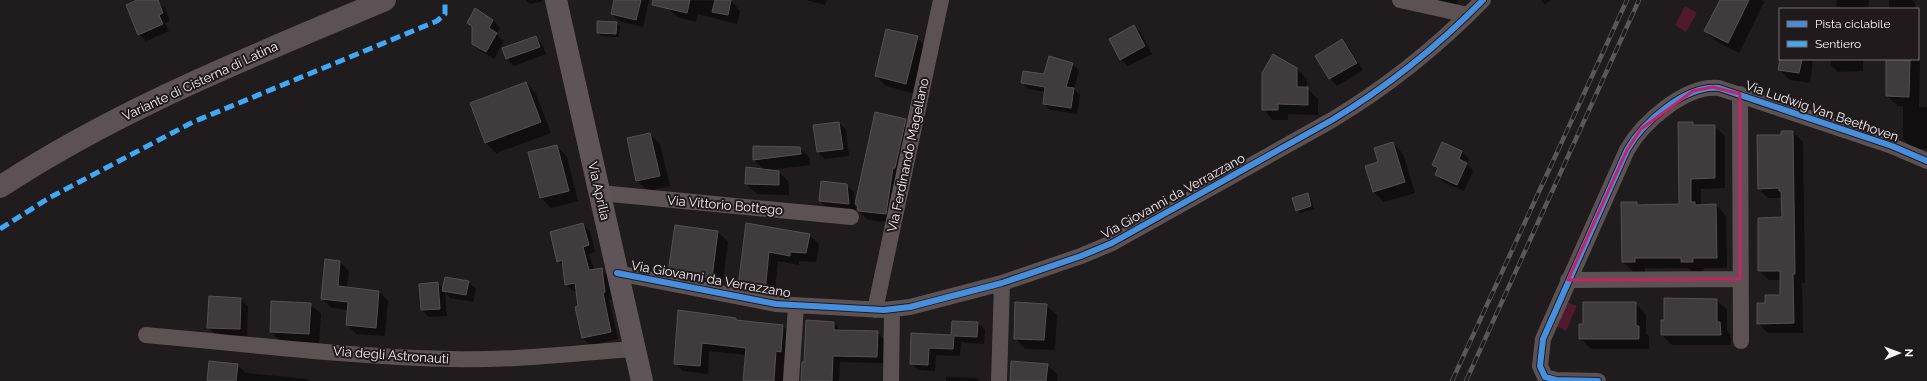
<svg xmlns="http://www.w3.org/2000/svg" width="1927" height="381" font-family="Raleway,sans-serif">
<rect width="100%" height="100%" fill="#201b1d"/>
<path fill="#4f1a2c" d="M1685,6l12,7 -11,19 -11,-7z
M1565,301l12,5 -11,25 -12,-6z"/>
<path fill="#0007" d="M139,0h15l11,8 5,13 -5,2 4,8 -23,10 -7,-7z
M526,0h17v1l-13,3z
M615,0h34l-6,27 -24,-6 -7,-7z
M670,0l61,1 9,10 -3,13 -39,-10 -2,8 -19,-5 -9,-9z
M806,0h21l-2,5z
M1427,0h31l-2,8z
M1541,0h9l-5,5z
M1721,0h41l2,2 -25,51 -23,-12 -11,-10z
M1837,0h32l-1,9h-32z
M1889,0h23l3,3v6h-26z
M475,10l18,10 7,8 -4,6 8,7 -10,18 -13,-8 -8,-7v-16l-5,-6z
M616,23l4,3 -1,11 -18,-1 -3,-4z
M1134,26l7,7 11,21 -24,12 -7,-7 -11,-20z
M535,37l7,7 4,10 -32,12 -7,-7 -3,-10z
M917,37l10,11 -11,46 -30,-8 -10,-10z
M1342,41l7,7 14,22 -26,16 -7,-8 -13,-22z
M1918,58l2,2 -1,47h8v42h-14l-10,-10v-33h-5l-11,-10 1,-37z
M1781,59h32l-3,24 -20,-3 -11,-11z
M1831,59h32v12l-25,1 -7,-7z
M1072,64l7,6 -5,19 6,6 -3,19 -27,-4 -6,-6 2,-12 -18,-3 -6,-6z
M1297,69l10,10v9l11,11v16l-30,-1v6h-15l-10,-11z
M526,83l10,11 15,39 -55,20 -10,-10 -14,-39z
M905,120l10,9 -20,94 -27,-3 -9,-9 -3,-7z
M839,123l7,7 3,26 -24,3 -7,-7 -4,-26z
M1692,123l4,3h18l11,10v52l-24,1v17l15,-1 10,11 1,52h-23l-1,4h-11l-4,-4h-43v4h-11l-11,-10 13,-59 3,3 41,-1z
M1782,132h11l10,10 2,141h-3l1,50h-35l-10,-10 8,-19 15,-8v-16h-12l-10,-9 24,-53 -1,-20h-14l-10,-10 24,-52z
M650,134l10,10 10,42 -22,5 -11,-10 -9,-42z
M1393,143l10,11 12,39 -31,9 -10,-10 -8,-25 14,-4z
M557,146l10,11 11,44 -27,7 -10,-10 -11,-45z
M754,147l46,1 10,10v7l-41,5 10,2 10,10v13l-32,-1 -11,-10 18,-14 -10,-10z
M1462,152l7,7 -2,5 6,7 -9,20 -21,-9 -7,-7 2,-5 -5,-5z
M846,185l8,7 2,18 -29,-2 -7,-7z
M1307,194l4,4 3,11 -14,4 -3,-3z
M583,224l7,7 5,21 -6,2 5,16 7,-1 7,7 4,23 -3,1 9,39 -28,6 -7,-7 -7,-30 3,-1 -2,-16h-4l-7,-7 -3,-18 -5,-5z
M747,224l62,11 10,9 -3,18 -17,-1v4l-21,-4 -4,40 -25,-5 -10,-9z
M718,232l10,10 -6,46 -42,-6 -11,-10z
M340,262l9,9 -2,17 32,3 9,10 -3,35 -29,-2 -9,-10 1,-14 -16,-2 -10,-9z
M468,282l8,7 -3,13 -23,-4 -5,-6 2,24 -18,1 -7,-7 16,-27 5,6z
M241,299l7,7 -1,30 -31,-1 -8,-8z
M1716,300l11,10v20l3,4 1,11h-59l-10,-10z
M272,302l38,2 11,10 -2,30 -38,-2 -10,-10z
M1635,303l11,11v20l3,3v12h-58l-11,-11 4,-13z
M1046,305l11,10 -2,35 -30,-1 -10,-11z
M679,311l57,8 2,2 45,5 8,8 -3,25h-4l-1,22h-39l2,-26 -37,-4 -1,23 -25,-3 -8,-8z
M834,323l7,8 36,1 8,8 -1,23 -44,-1 -1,19h-38l2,-18h2z
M978,323l7,7 -1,14 -23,-2 -1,14 -24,-1 -1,16 -17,-1 -7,-7 1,-29 40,2z
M237,365l9,8 61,6 2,2h-101z
M1047,365l11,10 -1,6h-46z
M946,377l31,1 2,3h-33z"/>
<path fill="#403c3e" stroke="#555152" d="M137,0h21l5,13 -4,2 4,9 -25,11 -12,-30z
M614,0h27l-5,20 -25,-6z
M653,0h37l-3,13 -35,-8z
M715,0h16l-3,15 -16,-3z
M1720,0h29l-21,43 -24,-12z
M475,8l18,12 -4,8 8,5 -11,19 -14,-8v-18l-5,-3z
M597,21l20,1 -1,12 -19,-1z
M1134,25l11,21 -25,14 -11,-21z
M886,29l32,7 -12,48 -31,-8z
M536,36l4,11 -34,12 -4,-11z
M1342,39l15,24 -28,16 -14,-23z
M1273,54l24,14v19h11v18l-30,-1v6h-16v-37z
M1049,56l24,7 -7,24 8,1 -3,20 -28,-4 2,-17 -24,-4 2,-12 21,3z
M1780,59h22l-3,14 -21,-3z
M1886,59h24l-1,38 -23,-1z
M526,82l15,40 -56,21 -15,-40z
M875,112l31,7 -11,49h-2l-7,46 -28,-3 -1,-6 -2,-1z
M839,122l4,27 -26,3 -4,-27z
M1678,122h15v3h22v53l-24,1v23h4v3l21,-1 1,54h-24v4h-12v-4h-46v4h-13l-1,-60h16v3l42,-1z
M1781,131h12l2,143h-2l1,49 -37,1v-21h8v-8h15v-24h-22v-53l24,-1 -1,-26h-2v-3l-21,1 -1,-54h24z
M650,133l10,43 -24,5 -9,-43z
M1393,142l12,40 -32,10 -8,-26 13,-4 -4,-14z
M1442,142l20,9 -3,8 8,4 -10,22 -22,-10 3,-7 -6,-3z
M557,145l12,46 -29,7 -12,-46z
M753,146l47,1 1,7 -48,6z
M746,167l33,4v14l-34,-1z
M821,181l26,3 2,20 -30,-3z
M1308,193l3,13 -15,5 -4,-13z
M583,223l6,22 -6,2 6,23 13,-2 3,24 -2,1 8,39 -29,6 -7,-31 3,-1 -3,-23 -10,2 -3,-25 -5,2 -7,-30z
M746,223l64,11 -4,19 -16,-1v4l-21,-4 -4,40 -27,-5z
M675,225l43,6 -6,47 -44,-6z
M325,259l15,2 -2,25 41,5 -3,37 -30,-3 2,-23 -27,-3z
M445,277l24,4 -3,14 -24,-4z
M438,282l2,27 -19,1 -2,-26z
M209,296l32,2 -1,31 -33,-1z
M1664,298l53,1v23h3l1,13h-60v-15h3z
M271,301l40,2 -2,31 -39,-2z
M1015,302l32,2 -3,36 -30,-1z
M1583,302h53v24h3v13h-60v-15h4z
M678,310l58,8v2l47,5 -2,27 -5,-1 -2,30h-31l3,-33 -44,-5 -2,23 -26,-2z
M806,320l28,2v8l44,1 -1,26 -44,-1 -1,25h-31l1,-19h2z
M952,321l26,1 -1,15 -23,-1 -1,13 -24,-1 -1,17 -18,-1 1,-31 40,2z
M209,361l29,3 -2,17h-29z
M1011,361l37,3 -2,17h-36z"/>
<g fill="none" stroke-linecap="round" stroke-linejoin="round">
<path stroke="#5c5254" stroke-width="16" d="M1400,0l68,15
M1740,94l1,247
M600,193l251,24
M617,273l159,31 108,6 26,-3 92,-24 79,-27 31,-13 220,-123c55,-33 106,-74 151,-120
M1568,280l172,-1
M875,310l66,-310
M146,335c102,9 203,22 305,24 61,2 123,-6 184,-10
M791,381l5,-75
M891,381l1,-71
M999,381l3,-98
M1598,381l-42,-1 -11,-3 -5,-11 3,-27 84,-189c16,-28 58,-65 92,-62l173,58 35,15"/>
<path stroke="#5f5558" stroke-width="22" d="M556,0l86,381"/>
<path stroke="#5c5256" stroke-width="22" d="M0,187c120,-79 253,-131 385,-187"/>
<defs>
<path id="rail" d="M1452,381l175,-381
M1466,381l173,-381"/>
</defs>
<use href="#rail" stroke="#5e5759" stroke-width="4.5"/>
<use href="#rail" stroke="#211a1c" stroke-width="3" stroke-dasharray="9" stroke-linecap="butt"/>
<path stroke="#3fa9f5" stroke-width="5" stroke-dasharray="10 5" stroke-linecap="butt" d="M0,229l49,-31 144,-76 244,-101 8,-7v-14"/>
<defs>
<path id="cycleway" d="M617,273l159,31 108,6 26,-3 92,-24 79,-27 31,-13 220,-123c55,-33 106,-74 151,-120
M1598,381l-42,-1 -11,-3 -5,-11 3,-27 84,-189c16,-28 58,-65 92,-62l173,58 35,15"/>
</defs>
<use href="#cycleway" stroke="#211a1c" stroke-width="8"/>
<use href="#cycleway" stroke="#468fdf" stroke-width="6"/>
</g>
<path fill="none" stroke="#c52363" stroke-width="3" stroke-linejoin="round" d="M1713,87l27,7v185l-172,1 59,-130 14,-21 52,-38z"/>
<g text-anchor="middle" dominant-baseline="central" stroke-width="4" stroke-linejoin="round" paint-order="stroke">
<g font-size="13" fill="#f7f1f3" stroke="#211a1c">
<text transform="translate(200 81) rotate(-25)">Variante di Cisterna di Latina</text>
<text transform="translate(1822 111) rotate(19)">Via Ludwig Van Beethoven</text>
<text transform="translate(908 155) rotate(-78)">Via Ferdinando Magellano</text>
<text transform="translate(599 191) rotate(77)">Via Aprilia</text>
<text transform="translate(1173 196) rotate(-29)">Via Giovanni da Verrazzano</text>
<text transform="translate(725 205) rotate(5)">Via Vittorio Bottego</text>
<text transform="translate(711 279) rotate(10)">Via Giovanni da Verrazzano</text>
<text transform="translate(391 355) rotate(4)">Via degli Astronauti</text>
</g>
</g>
<rect x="1779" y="8" width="140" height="52" fill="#211a1c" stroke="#777072"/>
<rect x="1787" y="21" width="20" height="6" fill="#468fdf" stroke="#777072"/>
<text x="1815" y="28" font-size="12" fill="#f7f1f3">Pista ciclabile</text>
<rect x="1787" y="41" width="20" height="6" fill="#3fa9f5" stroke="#777072"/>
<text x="1815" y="48" font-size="12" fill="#f7f1f3">Sentiero</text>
<g transform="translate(1899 353) rotate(89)" stroke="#211a1c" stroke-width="3" paint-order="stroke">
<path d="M0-3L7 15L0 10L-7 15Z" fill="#f7f1f3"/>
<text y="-6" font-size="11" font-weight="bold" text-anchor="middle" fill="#f7f1f3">N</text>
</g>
</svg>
